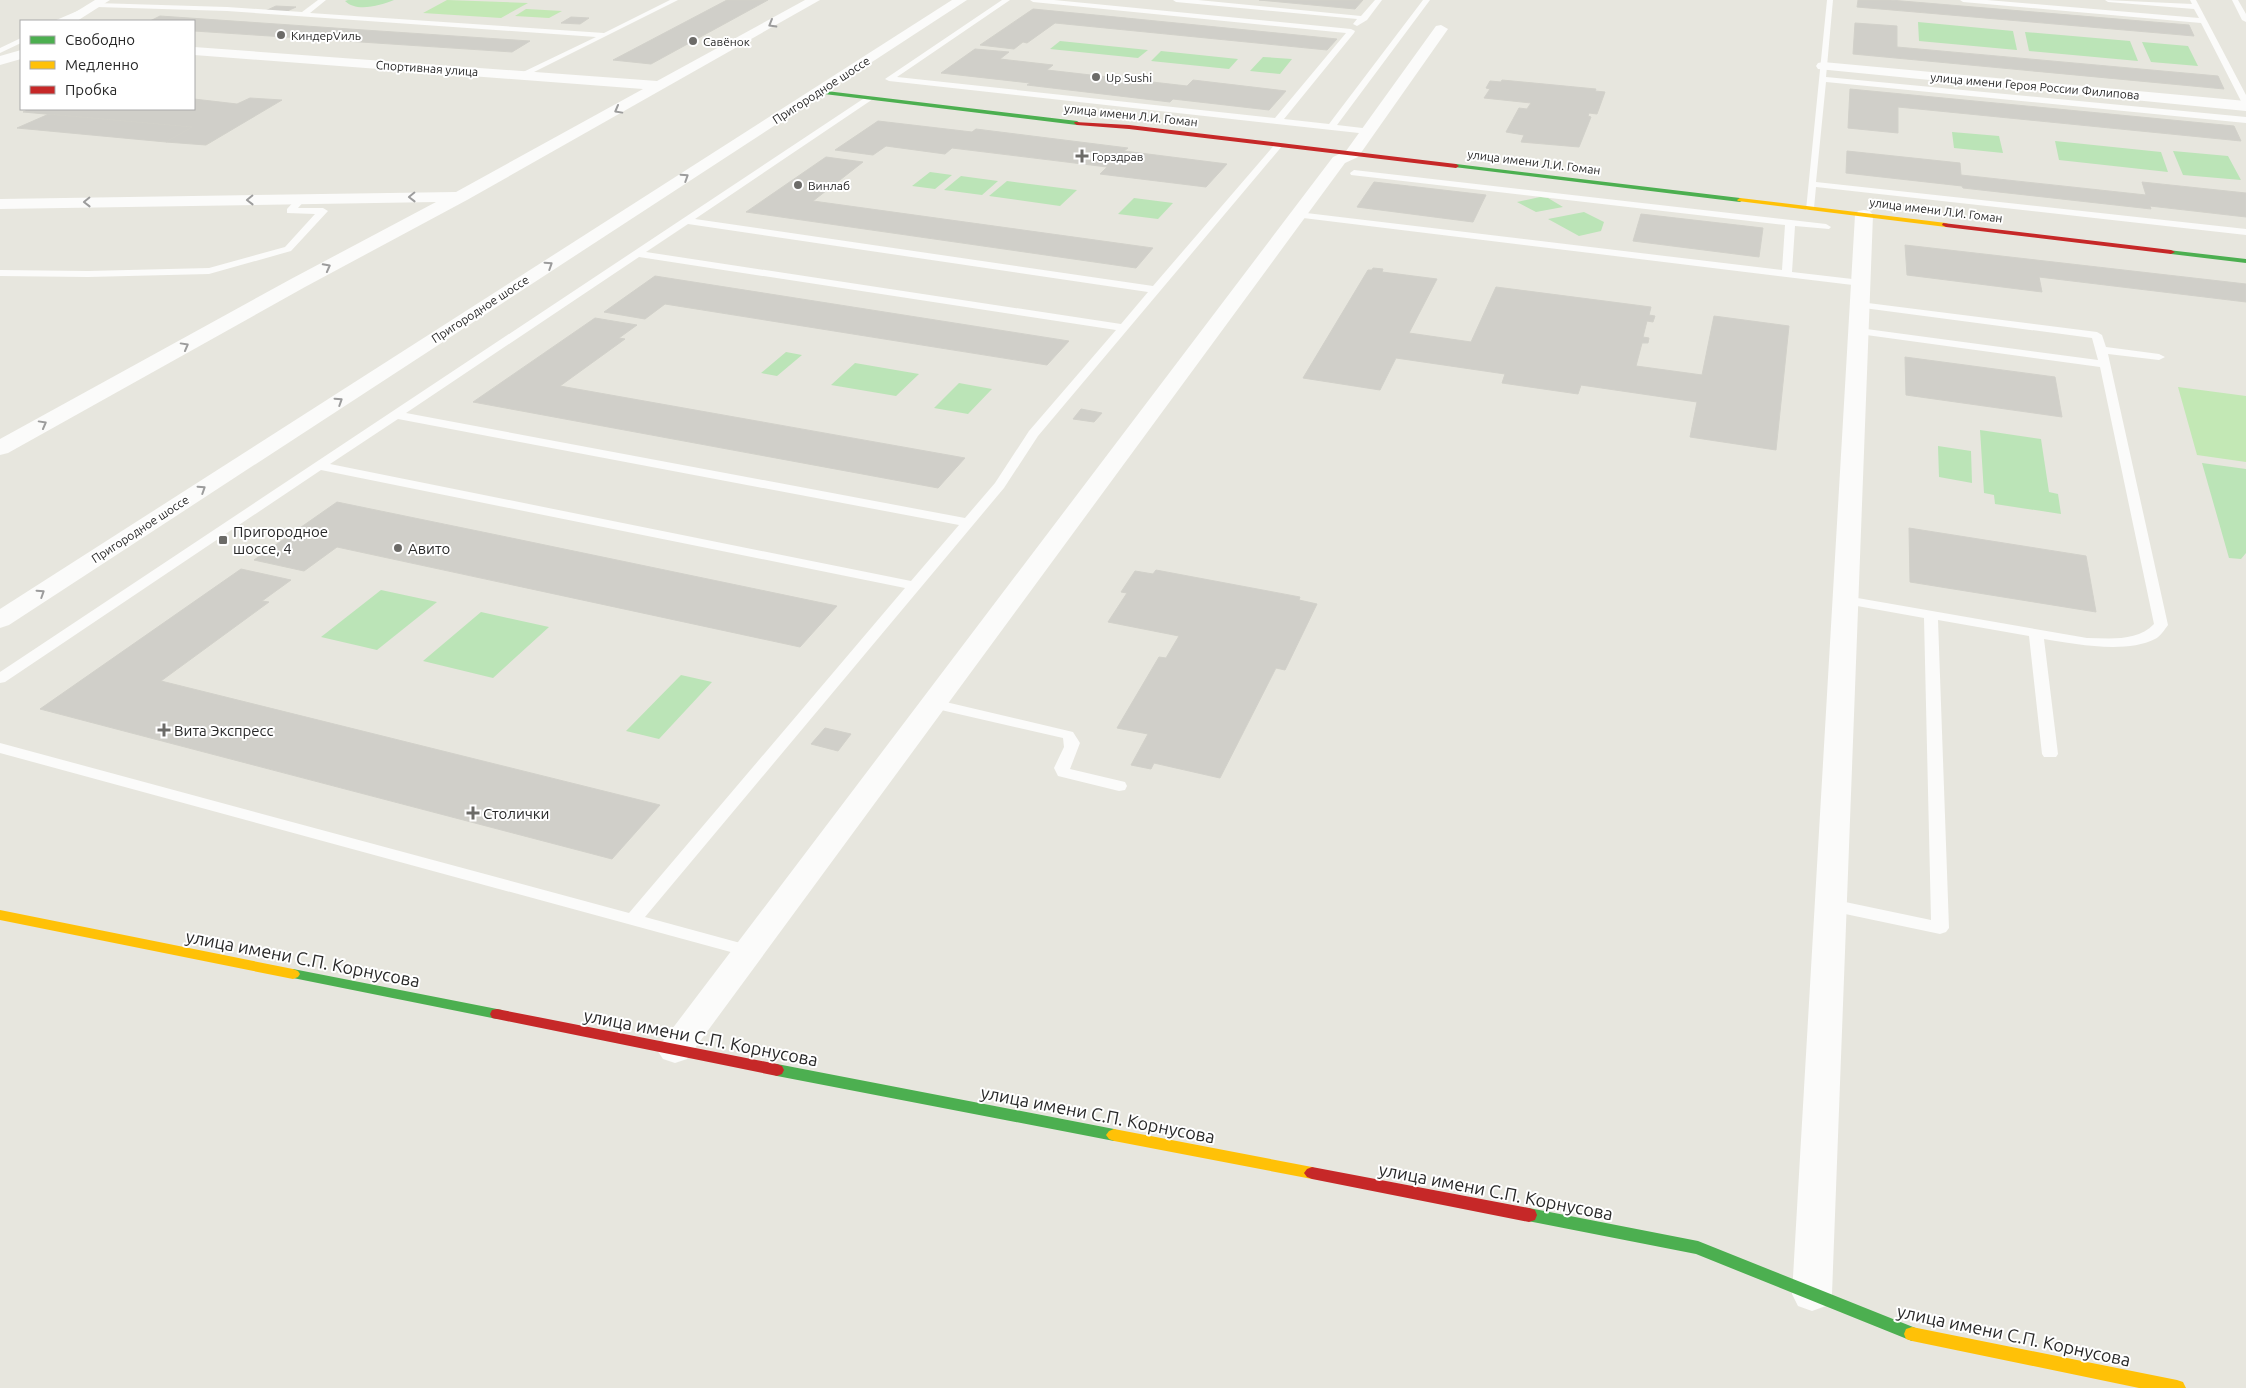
<svg xmlns="http://www.w3.org/2000/svg" width="2246" height="1388" font-family="Ubuntu,sans-serif">
<rect width="100%" height="100%" fill="#e7e6de"/>
<path fill="#bbe4b7" d="M348,0h46c-13,5 -37,13 -49,1z
M1918,22l95,9 4,19 -98,-9z
M2025,32l105,9 8,20 -109,-10z
M1060,41l88,9 -10,8 -88,-9z
M2142,42l46,4 10,20 -47,-4z
M1161,51l77,8 -9,10 -78,-8z
M1263,57l29,2 -12,15 -30,-3z
M1952,132l47,4 4,17 -49,-5z
M2055,141l106,11 7,20 -109,-12z
M2173,151l55,5 13,24 -58,-5z
M930,172l22,3 -17,14 -23,-3z
M961,176l37,5 -16,14 -38,-5z
M1007,181l70,9 -17,16 -71,-10z
M1540,197l8,1 15,9 -27,5 -19,-10z
M1134,198l39,5 -15,16 -40,-5z
M1584,212l20,10 -3,9 -22,5 -31,-17z
M786,352l16,3 -25,21 -16,-3z
M855,363l64,11 -23,22 -65,-11z
M959,383l33,6 -24,25 -34,-6z
M1980,430l61,9 8,53 9,2 3,20 -66,-10 -1,-9 -10,-2z
M1938,446l33,5 1,32 -33,-6z
M2202,463l44,6v84l-5,6 -12,-1z
M381,590l56,12 -60,48 -56,-13z
M481,612l68,15 -56,51 -70,-17z
M681,675l31,7 -53,57 -33,-8z"/>
<path fill="#c3e8b5" d="M447,0l81,3 -27,15 -78,-5z
M526,9h1l35,2 -13,7 -34,-2z
M2178,387l68,9v66l-49,-7z"/>
<path fill="#d0cfc9" stroke="#d2d1ca" d="M727,0h41l-117,64 -38,-4z
M1259,0h104l-8,9z
M1858,0h32l299,25 5,11 -337,-29z
M276,6l20,1 -13,6 -20,-1z
M1033,9l93,9 211,21 -10,11 -272,-27 -28,20 -4,-1 -9,7 -34,-4z
M160,16l204,14 166,11 -18,11 -318,-21v-10h-44z
M571,17l18,1 -9,6 -19,-1z
M1855,23l42,3v21l321,29 6,13 -371,-35z
M975,49l34,3 -9,7 53,6 -6,5 140,16 6,-6 93,11 -17,19 -96,-11 -3,3 -143,-17 3,-2 -89,-10z
M1502,80l94,9 -1,2 10,1 -8,22 -8,-1 -1,3 3,1 -12,30 -58,-5 3,-7 -18,-3 13,-24 8,1 4,-6 -47,-5 6,-9 -4,-1 4,-7 11,1z
M1850,89l384,37 7,15 -343,-34v26l-50,-5z
M250,98l32,2 -76,45 -40,-3 26,-15 -169,-15 7,-3h164v-10l43,5z
M49,114l143,13 -26,15 -149,-14z
M878,121l94,11 4,-3 152,19 -4,3 103,13 -21,23 -106,-13 7,-7 -155,-19 -7,6 -59,-8 -13,9 -38,-5z
M1847,151l113,12 1,12 185,20 -4,-13 104,11v24l-96,-11 1,3 -188,-21 -1,-2 -116,-13z
M826,157l37,5 -50,39 340,47 -17,20 -390,-56z
M1374,182l112,13 -13,27 -116,-15z
M1641,214l122,14 -4,29 -126,-16z
M1905,245l341,39v18l-207,-25 3,15 -135,-17z
M1373,268l10,1 -1,3 55,7 -28,54 62,9 25,-55 155,20 -2,8 6,1 -2,6 -6,-1 -4,16 6,1 -1,5h-6l-6,23 66,9 12,-59 75,10 -13,124 -86,-13 7,-35 -116,-17 -3,9 -76,-11 3,-9 -109,-16 -16,32 -77,-12 65,-108h4z
M655,276l134,21 280,44 -22,24 -382,-61 -20,15 -41,-7z
M595,318l42,7 -18,13 6,1 -65,47 405,72 -27,30 -465,-86z
M1905,357l150,20 7,40 -156,-22z
M1081,409l21,4 -8,9 -21,-3z
M337,502l160,33 340,71 -37,41 -463,-100 -33,24 -50,-11z
M1909,528l177,28 10,56 -186,-30z
M241,569l50,11 -29,21 7,1 -108,79 499,124 -48,54 -572,-150z
M1156,570l144,27 -1,3 18,4 -32,66 -9,-2 -56,110 -66,-15 -3,6 -20,-4 17,-31 -31,-6 42,-71 7,1 13,-22 -71,-14 19,-29 -6,-1 14,-21 18,3z
M825,728l26,6 -13,17 -27,-7z"/>
<g fill="none" stroke-linecap="round" stroke-linejoin="round">
<path fill="#fbfbfa" fill-rule="evenodd" d="M318,0h8l-16,13 294,20 66,-33h8l-154,77h-3v-4l75,-36 -369,-26 -130,-4 -33,14h-10l42,-18 131,4 75,5z
M1002,0h8l-113,77 378,41 71,-85 -313,-31 -3,-2h24l297,29 4,2 -1,2 -70,86 45,5 94,-124h7l-93,125 34,4v4l-3,1 -479,-53 -4,-2z
M1173,0h25l163,16 14,-16h7l-15,20 -10,6 -4,-2 4,-5 -181,-17z
M1827,0h6l-7,77 420,40v6l-420,-41 -10,100 430,47v6l-430,-48 -2,21 -2,2h-6z
M1960,0h27l212,18 -5,-9 -86,-7 -3,-2 87,4 -2,-4h6l50,95v10l-4,-2 -41,-80 -238,-21z
M2232,0h6l8,14v8l-4,-2z
M21,38v5l-21,10v-5z
M866,97l7,2 -178,120 458,67 123,-143 7,2 -245,291 -34,52 -359,429 110,30 3,4 -3,4 -6,2 -749,-204v-10l629,170 276,-325 -584,-118 -316,212 -5,1v-11zM688,224l460,68 -27,32 -475,-72zM639,257l477,73 -87,101 -34,52 -30,35 -559,-105zM398,419l561,106 -48,56 -581,-117z
M1354,170l472,54 5,3 -2,2 -34,-3 -3,46 69,8 5,3 -5,3 -566,-69v-4l3,-1 484,58 3,-45 -434,-50 -1,-2z
M301,196l5,3 -8,9h25l5,3 -37,40 -82,23 -121,3 -88,-1v-6l88,1 121,-3 76,-21 30,-33 -28,-1v-4l11,-12z
M1860,302l237,30 5,3 4,12 53,7 6,3 -6,3 -51,-6 60,271c-3,4 -8,12 -13,14 -29,15 -81,5 -111,0l14,115 -2,3h-12l-2,-3 -13,-118 -91,-16 11,308 -3,4 -6,2 -109,-23 -6,-2 -3,-4 3,-4 6,-2 100,21 -7,-302 -78,-14 -7,-4 7,-4 241,42c23,0 50,4 67,-14l-54,-257 -241,-33 -5,-3 5,-3 239,32 -6,-22 -236,-31v-4z
M933,699l140,33 7,11 -10,26 55,13 2,4 -2,4 -6,1 -61,-15 -4,-8 10,-21 -1,-9 -135,-31 -3,-3 3,-3z"/>
<path fill="#fbfbfa" fill-rule="evenodd" d="M95,0h15l-33,21h-16z
M805,0h15l-353,200 -162,87 -297,166 -8,2v-16l291,-160 145,-77 -436,7v-10l456,-7 187,-103 -449,-34v-8l463,34z
M952,0h15l-958,625 -9,3v-19z
M1441,25l7,4 -90,128 -13,6 -658,896 -12,4 -12,-4 -6,-9 6,-9 670,-884 13,-6 90,-125z
M21,50v9l-21,6v-9z
M1823,62l423,39v10l-428,-42 -2,-3 2,-3z
M1864,210l6,1 3,4 -41,1079 -6,12 -14,5 -14,-5 -6,-12 63,-1079 3,-4z"/>
<path fill="#4caf50" fill-rule="evenodd" d="M818,90l259,31 3,2 -3,2 -261,-32v-2z
M1456,164l284,34 3,2 -3,2 -286,-35 -1,-1z
M2168,250l78,9v4l-75,-9 -4,-2z
M293,969l204,40 5,1 2,4 -2,4 -5,1 -209,-42 -2,-3 2,-3z
M777,1064l337,65 5,2 3,4 -3,4 -5,2 -337,-65 -5,-2 -2,-4 2,-4z
M1529,1208l169,33 220,88 2,5 -2,5 -6,2 -216,-87 -173,-34 -2,-5 2,-5z"/>
<path fill="#ffc107" fill-rule="evenodd" d="M1740,198l206,25 4,2 -4,2 -208,-26 -1,-1z
M0,910l293,59 5,2 2,3 -2,3 -5,2 -293,-59z
M1114,1129l198,38 5,2 3,4 -3,4 -5,2 -198,-38 -5,-2 -3,-4 3,-4z
M1912,1327l265,53 6,2 3,6h-47l-227,-47 -6,-2 -2,-5 2,-5z"/>
<path fill="#c62828" fill-rule="evenodd" d="M1075,122l54,3 327,39 3,2 -3,2 -327,-39 -52,-4 -3,-2z
M1943,223l228,27 4,2 -4,2 -225,-27 -4,-2z
M497,1009l280,55 5,2 2,4 -2,4 -5,2 -285,-58 -2,-4 2,-4z
M1312,1167l217,41 6,2 2,5 -2,5 -6,2 -217,-43 -5,-2 -3,-4 3,-4z"/>
</g>
<defs><path id="oneway-chevron" d="M-2-3.5L2.5 0L-2 3.5" fill="none" stroke-width="1.6" stroke-linecap="round" stroke-linejoin="round" transform="scale(1.25)"/></defs>
<g stroke="#9c9c9c">
<use href="#oneway-chevron" transform="translate(772 24) rotate(150)"/>
<use href="#oneway-chevron" transform="translate(618 110) rotate(151)"/>
<use href="#oneway-chevron" transform="translate(685 177) rotate(-33)"/>
<use href="#oneway-chevron" transform="translate(412 197) rotate(179)"/>
<use href="#oneway-chevron" transform="translate(250 200) rotate(179)"/>
<use href="#oneway-chevron" transform="translate(87 202) rotate(179)"/>
<use href="#oneway-chevron" transform="translate(549 265) rotate(-33)"/>
<use href="#oneway-chevron" transform="translate(327 267) rotate(-28)"/>
<use href="#oneway-chevron" transform="translate(185 346) rotate(-29)"/>
<use href="#oneway-chevron" transform="translate(339 401) rotate(-33)"/>
<use href="#oneway-chevron" transform="translate(43 424) rotate(-29)"/>
<use href="#oneway-chevron" transform="translate(202 489) rotate(-33)"/>
<use href="#oneway-chevron" transform="translate(41 593) rotate(-33)"/>
</g>
<g fill="#6c6b68" stroke="#fff" stroke-width="2">
<circle cx="281" cy="35" r="5"/>
<circle cx="693" cy="41" r="5"/>
<circle cx="1096" cy="77" r="5"/>
<path d="M1079.5 148.5h5v5h5v5h-5v5h-5v-5h-5v-5h5z"/>
<circle cx="798" cy="185" r="5"/>
<rect x="218" y="535" width="10" height="10" rx="2.5"/>
<circle cx="398" cy="548" r="5"/>
<path d="M161.5 722.5h5v5h5v5h-5v5h-5v-5h-5v-5h5z"/>
<path d="M470.5 805.5h5v5h5v5h-5v5h-5v-5h-5v-5h5z"/>
</g>
<g text-anchor="middle" dominant-baseline="central" stroke-width="4" stroke-linejoin="round" paint-order="stroke">
<g font-size="12" fill="#292929" stroke="#fff" text-anchor="start">
<text x="291" y="35">КиндерVиль</text>
<text x="703" y="41">Савёнок</text>
<text x="1106" y="77">Up Sushi</text>
<text x="1092" y="156">Горздрав</text>
<text x="808" y="185">Винлаб</text>
</g>
<g font-size="12" fill="#292929" stroke="#fff">
<text transform="translate(427 68) rotate(4)">Спортивная улица</text>
<text transform="translate(2035 86) rotate(5)">улица имени Героя России Филипова</text>
<text transform="translate(821 90) rotate(-33)">Пригородное шоссе</text>
<text transform="translate(1131 115) rotate(6)">улица имени Л.И. Гоман</text>
<text transform="translate(1534 162) rotate(7)">улица имени Л.И. Гоман</text>
<text transform="translate(1936 210) rotate(7)">улица имени Л.И. Гоман</text>
<text transform="translate(480 309) rotate(-33)">Пригородное шоссе</text>
<text transform="translate(140 529) rotate(-33)">Пригородное шоссе</text>
</g>
<g font-size="15" fill="#292929" stroke="#fff" text-anchor="start">
<text x="233" y="531">Пригородное<tspan x="233" dy="17">шоссе, 4</tspan></text>
<text x="408" y="548">Авито</text>
<text x="174" y="730">Вита Экспресс</text>
<text x="483" y="813">Столички</text>
</g>
<g font-size="18" fill="#292929" stroke="#fff">
<text transform="translate(303 958) rotate(11)">улица имени С.П. Корнусова</text>
<text transform="translate(701 1037) rotate(11)">улица имени С.П. Корнусова</text>
<text transform="translate(1098 1114) rotate(11)">улица имени С.П. Корнусова</text>
<text transform="translate(1496 1191) rotate(11)">улица имени С.П. Корнусова</text>
<text transform="translate(2014 1335) rotate(12)">улица имени С.П. Корнусова</text>
</g>
</g>
<rect x="20" y="20" width="175" height="90" fill="#ffffff" stroke="#a9a9a9"/>
<rect x="30" y="36" width="25" height="8" fill="#4caf50" stroke="#a9a9a9"/>
<text x="65" y="45" font-size="15" fill="#292929">Свободно</text>
<rect x="30" y="61" width="25" height="8" fill="#ffc107" stroke="#a9a9a9"/>
<text x="65" y="70" font-size="15" fill="#292929">Медленно</text>
<rect x="30" y="86" width="25" height="8" fill="#c62828" stroke="#a9a9a9"/>
<text x="65" y="95" font-size="15" fill="#292929">Пробка</text>
</svg>
